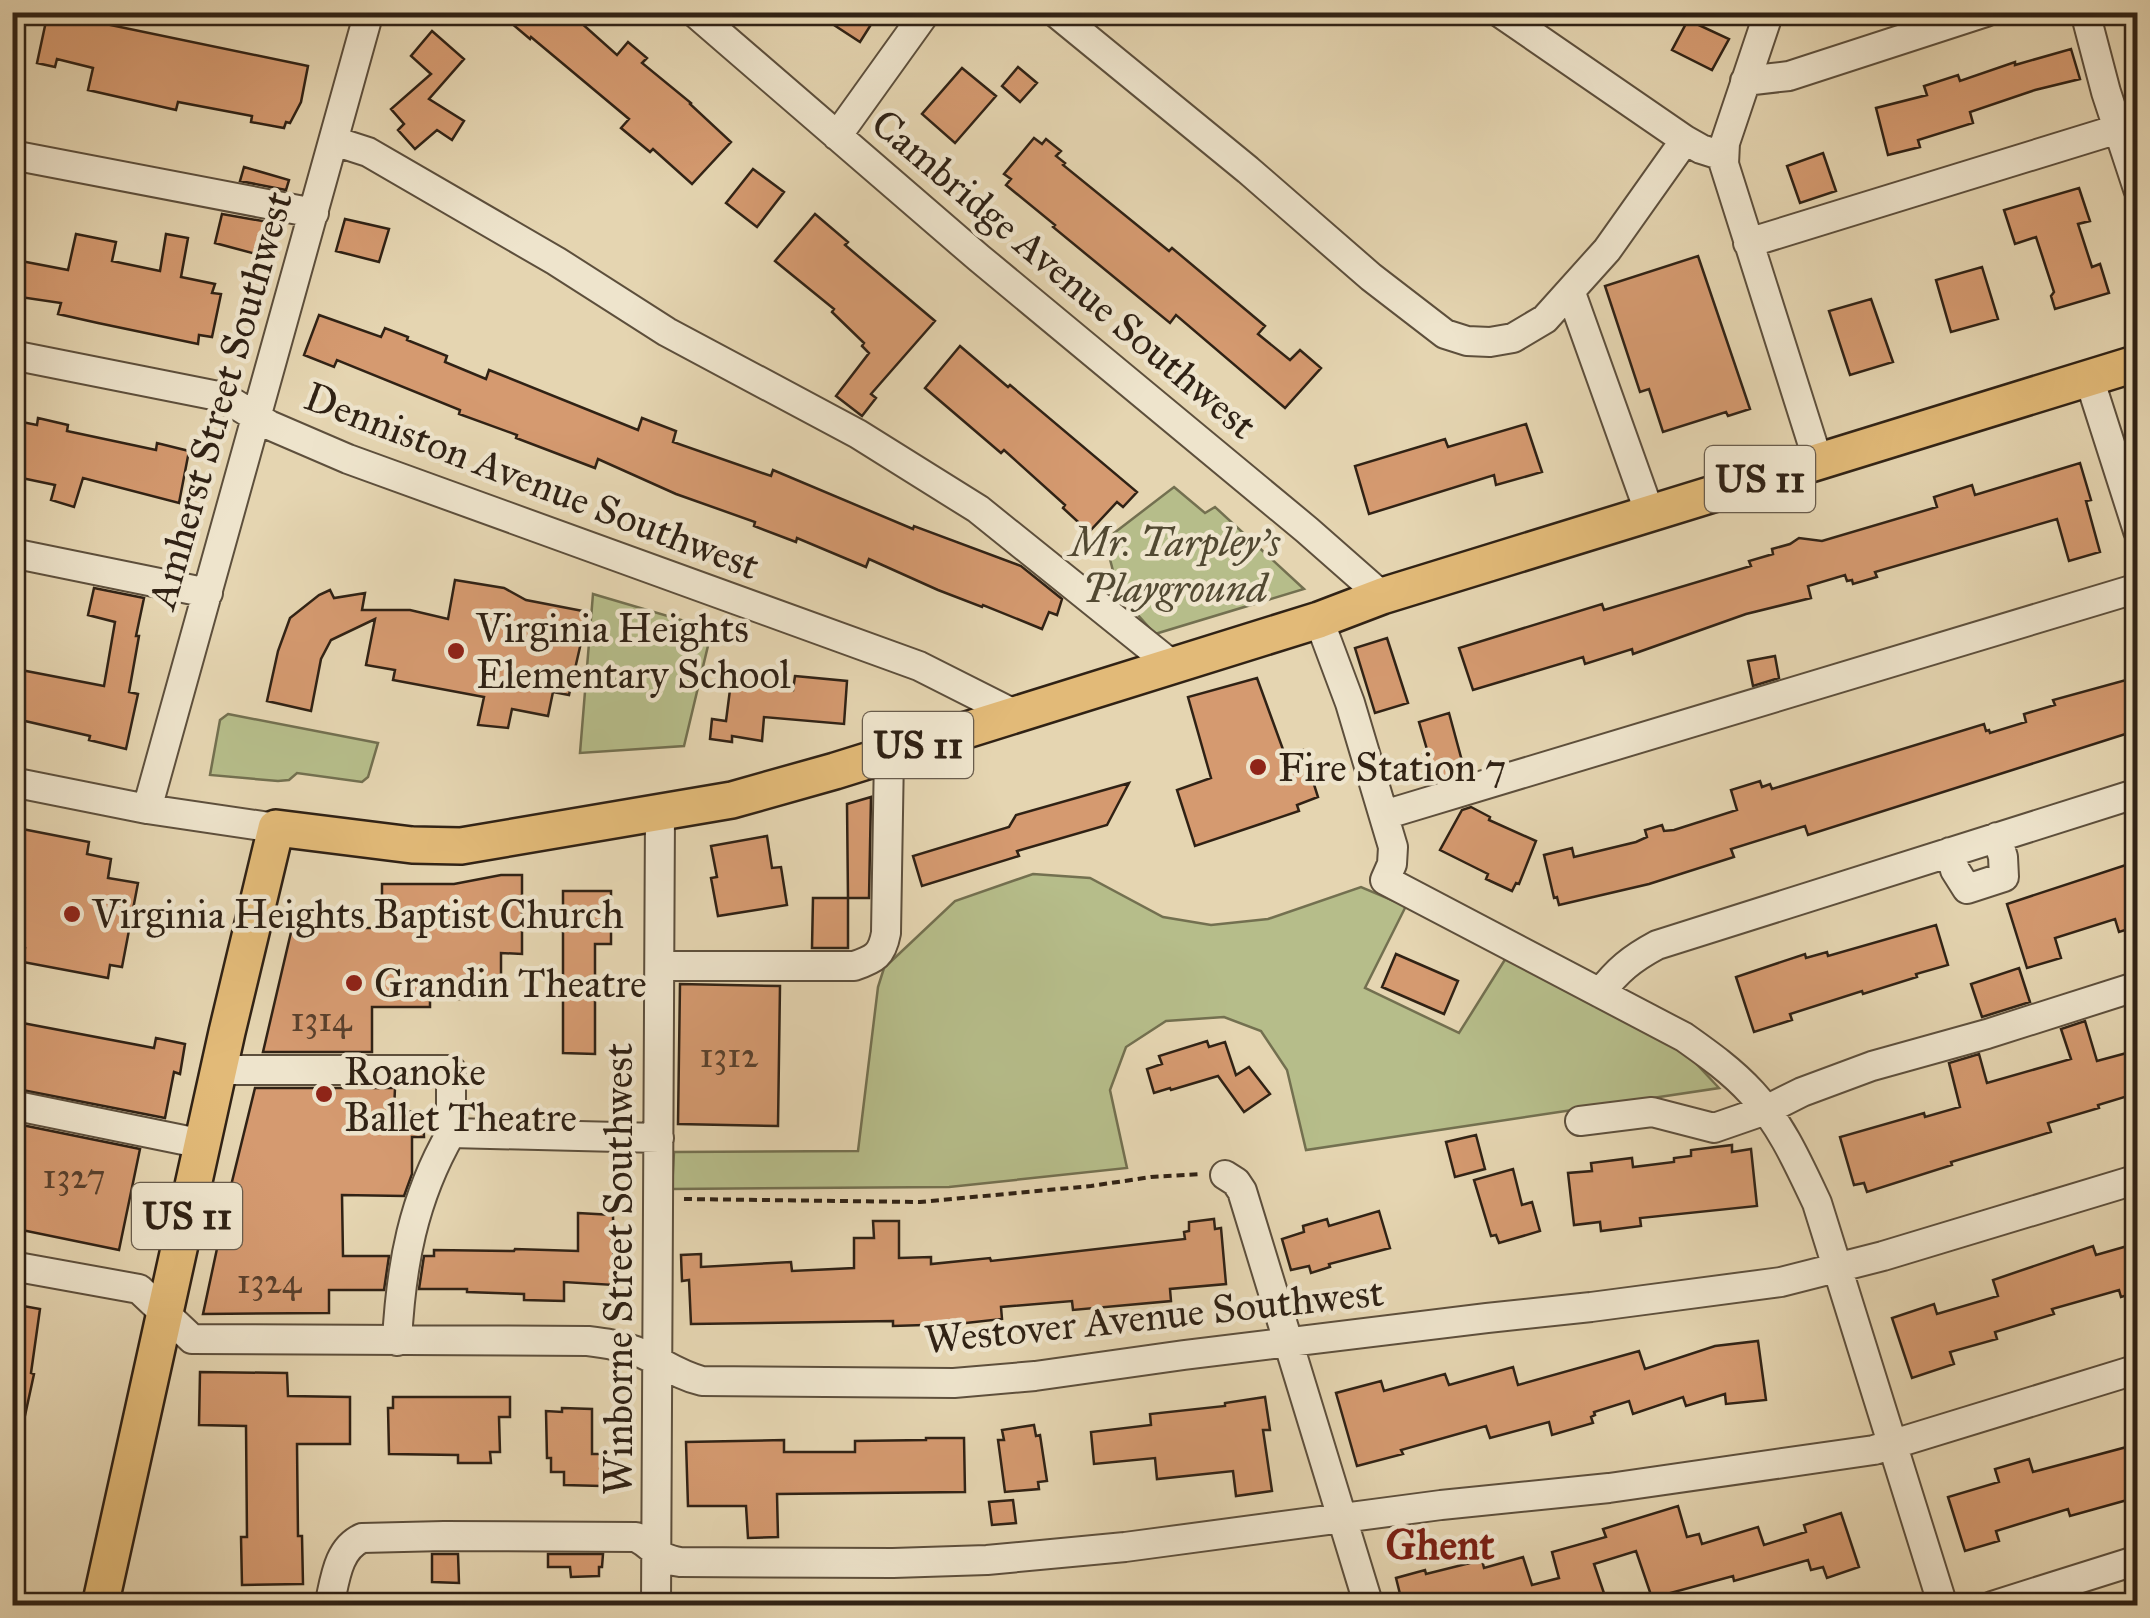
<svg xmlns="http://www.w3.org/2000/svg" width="2150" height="1618" font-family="'IM FELL Great Primer',serif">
<rect width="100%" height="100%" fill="#e5d5b1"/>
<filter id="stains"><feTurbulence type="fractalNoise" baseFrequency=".002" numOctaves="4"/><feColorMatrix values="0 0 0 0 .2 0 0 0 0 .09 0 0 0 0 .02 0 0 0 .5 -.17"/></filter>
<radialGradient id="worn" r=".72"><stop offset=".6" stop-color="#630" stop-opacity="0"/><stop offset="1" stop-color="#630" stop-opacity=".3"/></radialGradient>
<path fill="#b6bd8a" stroke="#737050" stroke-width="2.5" d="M1174,487l31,26 10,-6 89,82 -149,45 -36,-40 -14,-54z
M593,594l119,35 -28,117 -104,7z
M228,714l150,29 -10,34 -6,5 -65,-9 -8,7 -11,1 -68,-6 10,-55z
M1033,874l57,4 73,39 48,8 57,-6 93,-32 45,19 -41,82 94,45 47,-75 127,64 56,34 30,32 -413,62 -19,-80 -26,-39 -37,-14 -58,4 -40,26 -16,43 17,78 -178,19 -277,2 2,-37 184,-1 20,-164 6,-19 71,-67z"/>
<path fill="#d59a70" stroke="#302215" stroke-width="2.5" d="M48,12l260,54 -7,36 -11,21 -4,-1 -2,6 -33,-6 1,-6 -74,-14 -2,8 -88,-20 5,-22 -36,-9 -2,8 -18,-4z
M498,12h71l48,43 11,-13 19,16 -5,5 49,40 -1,1 41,38 -39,42 -39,-35 -3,3 -29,-24 8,-9 -98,-82 -1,2z
M814,12h65l-19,30z
M1688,20l41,19 -17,31 -40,-20z
M432,31l32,28 -35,40 35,22 -12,19 -15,-10 -22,19 -17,-19 6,-6 -13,-15 40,-35 -20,-18z
M2071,49l9,30 -45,11 -65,22 3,11 -55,17 2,7 -32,8 -12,-47 51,-13 -3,-9 34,-11 2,6 55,-19v3z
M1018,67l19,16 -17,19 -18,-16z
M962,68l34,28 -41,47 -33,-29z
M1034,138l8,6 4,-5 15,12 -5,5 9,7 -2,2 106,86 3,-3 93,78 -7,8 32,26 10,-10 21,18 -36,40 -109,-93 -6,8 -117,-96 2,-2 -49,-40 5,-6 -7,-5z
M1823,153l13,38 -36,12 -13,-37z
M244,167l45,13 -3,10 -46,-9z
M753,169l31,23 -27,35 -31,-24z
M2079,188l11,33 -12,3 14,43 8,-3 9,29 -54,16 -4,-13 3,-4 -18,-55 -21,7 -11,-34z
M222,214l46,8 -8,33 -45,-12z
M815,214l33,28 -3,3 90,76 -64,73 5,4 -14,18 -26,-20 33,-43 -7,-7 2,-3 -32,-31 2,-3 -59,-48z
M345,219l44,10 -10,33 -43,-11z
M76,234l40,8 -4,19 48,10 6,-37 22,4 -7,39 34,7 -3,9 9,1 -9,43 -13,-2 -1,9 -100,-21 -40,-9 3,-11 -41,-6 1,-4 -6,-1 6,-31 47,9z
M1698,256l52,153 -22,7 -2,-4 -63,20 -14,-43 -9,3 -35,-106z
M1982,267l16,52 -47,13 -15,-52z
M1871,299l22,63 -43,13 -21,-64z
M319,315l62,22 4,-9 23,9 -1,3 40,16 -2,6 41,17 3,-9 149,60 4,-12 34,13 -3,11 98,34 2,-6 140,59 1,-3 107,40 41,33 -5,16 -8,-3 -7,17 -59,-24 -1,2 -44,-17 -69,-31 -3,8 -69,-29 -1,4 -42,-16 1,-4 -79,-28 -78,-35 -3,9 -79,-30 1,-3 -58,-21 1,-4 -123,-50 -3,7 -30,-12z
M960,346l48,41 2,-2 127,107 -14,15 -6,-5 -28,30 -26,-24 2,-3 -61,-55 -3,3 -76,-65z
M38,418l30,7 -1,6 89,19 1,-7 32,8 -10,52 -96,-25 -9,29 -23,-7 4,-15 -43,-9v-56l25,5z
M1526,424l16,48 -46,13 -2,-10 -125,39 -14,-48 90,-27 3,8z
M2080,463l11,37 -5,1 14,51 -31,9 -12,-42 -182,53 2,5 -24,7 -1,-4 -5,1 -2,-6 -37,11 3,12 -65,16 -113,40 -1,-5 -47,15 -2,-7 -110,33 -14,-42 143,-44 2,6 147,-44 -2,-5 24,-7 -1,-5 18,-5 9,-6 23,3 115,-34 -3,-10 38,-12 3,10z
M455,580l49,8 22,12 62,12 -19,83 -16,-3 -5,24 -36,-7 -4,19 -30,-3 6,-28 -91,-17 2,-10 -29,-5 9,-46 -44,21 -10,19 -10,52 -44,-10 11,-50 12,-33 29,-23 11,-5 4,8 31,-5 -3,17h48l38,9z
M94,588l50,10 -8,38h3l-10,56 9,2 -12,55 -37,-9 1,-4 -78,-18 9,-48 83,16 11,-64 -27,-7z
M1387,638l21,65 -33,10 -20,-65z
M1775,656l4,22 -26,8 -5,-25z
M795,676l52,5 -3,43 -80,-7 -2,24 -30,-5v6l-22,-3 2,-20 14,2 5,-39 62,8z
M1257,678l28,77 18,-5 15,47 -21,8 2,6 -104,35 -18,-56 34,-12 -23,-81z
M2126,680l2,7 10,-3v46l-330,105 -3,-9 -74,23 3,8 -85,27 -90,21 -2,-8 -3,1 -10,-43 28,-7 2,9 62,-15 11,-5 -2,-7 17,-5 2,6 10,-1 63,-20 -6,-20 29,-9 2,6 8,-3 2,5 212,-65 2,7 3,-1 1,3 36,-11 -2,-8 31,-9 -2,-5z
M1449,713l16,59 -33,10 -9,-28 5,-1 -9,-31z
M1129,783l-22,42 -90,26 2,5 -97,30 -9,-30 96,-29 7,-12z
M871,797l-2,101h-21l-1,-94z
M1471,807l19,10 -1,3 47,21 -17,43 -3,-1 -4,8 -26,-12 2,-5 -48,-24 22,-40z
M12,827l77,15 -2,12 24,5 -3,19 30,5 -16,84 -12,-2 -2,13 -85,-16 2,-14 -13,-3z
M767,836l5,32 9,-1 6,38 -69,11 -7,-38 6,-1 -6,-31z
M2138,861v65l-19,6 -4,-13 -60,19 6,20 -34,10 -20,-64z
M501,875h21v79l-21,-1v46h-71v8h-58v45h-109l29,-124h90v-44h72z
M563,891h48v53h-16v110l-32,-1z
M813,898h35v50h-36z
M1936,925l12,40 -32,9 1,3 -54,17 -1,-3 -72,23 2,6 -38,12 -18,-55 69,-23 1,4 21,-6 1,4z
M1396,954l62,27 -14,33 -62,-27z
M2019,968l11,34 -48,15 -11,-33z
M680,984l100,2 -2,140 -100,-2z
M12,1021l142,27 2,-10 29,6 -5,30 -6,-2 -9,46 -153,-30z
M2085,1021l12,40 41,-11v35l-12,3 2,8 -30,9 1,3 -51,15 3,9 -100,30 1,3 -85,27 -3,-9 -10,2 -14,-48 84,-24 1,4 35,-10 -11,-44 30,-9 8,29 84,-24 -10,-30z
M1207,1041l2,6 16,-5 11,33 13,-8 21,27 -26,18 -26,-36 -47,14 -1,-2 -16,5 -7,-24 15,-5 -3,-8z
M255,1088h140l-1,23 29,1 1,25h-12v37l-8,22 -62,-1 1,61h46l-5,34h-55v23l-126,1 24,-112z
M12,1123l128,26 -21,101 -107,-22z
M1476,1135l9,34 -30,8 -9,-35z
M1732,1145v7l19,-3 6,57 -117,12 1,8 -40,5 -1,-9 -26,3 -6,-52 24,-2 -1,-8 41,-5 1,9 41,-5v-4l17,-2v-6z
M1513,1169l9,36 10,-3 8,29 -41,12 -3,-8 -5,1 -17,-56z
M1379,1211l11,37 -61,16 1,3 -19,6 -2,-7 -18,4 -9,-31 22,-7 -1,-6 24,-7 2,7z
M578,1213l35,2 1,70 -50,-3v19l-40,-1v-6l-57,-2v-3h-48l5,-33h10v-6l80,1 1,-2 63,2z
M1214,1219l1,10 6,-1 5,56 -56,5 1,12 -98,9 -1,-9 -71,6 1,12 -45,5 -64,2v-5l-202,3 -2,-44 -7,1 -1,-26 20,-1v13l90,-5 1,9 62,-3v-30h20l-1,-17h26v37l32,-1v7l59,-6 1,3 194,-22 -1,-7 5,-1v-9z
M2138,1243v49l-17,5 -2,-7 -67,19 2,5 -59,18 2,7 -47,13 4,12 -42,14 -20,-60 42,-14 3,10 61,-18 -5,-16 100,-34 3,9z
M12,1304l28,5 -9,64 3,1 -13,60h-9z
M1758,1341l8,59 -40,4 -1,-10 -39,12 -3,-9 -50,17 -4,-13 -35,11 1,3 -4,2 2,6 -41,12 -3,-13 -59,16 -4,-12 -85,24 2,4 -46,12 -21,-73 45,-12 3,10 61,-17 4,11 64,-18 5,18 121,-34 6,18 70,-23z
M200,1372l87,1 1,23 62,1v47h-53l1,92h4l1,48 -61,1 -1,-48h6l-1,-111 -47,-1z
M393,1397h117v20h-11l1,35h-10l1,11h-33v-8l-69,-1 -1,-46h5z
M1265,1397l5,33h-7l9,61 -36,5 -3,-25 -76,8 -2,-21 -61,6 -3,-32 60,-7 -1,-11 75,-8v-3z
M562,1408l30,1v45h9v32l-37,-1v-13h-13v-14h-4l-1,-47 16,1z
M1034,1425l2,11 4,-1 7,46 -9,1 1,7 -34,3 -7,-52h6l-2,-10z
M926,1438h38l1,54 -188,2 1,43 -30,1 -2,-32h-58l-2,-64 98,-2v12h71v-11l71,-1z
M2138,1444v53l-68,19 -2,-7 -72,22 3,10 -34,10 -17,-54 51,-15 -4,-13 34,-10 4,13z
M1013,1500l3,23 -24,2 -3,-23z
M1678,1506l9,31 12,-3 3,10 56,-17 6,18 42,-13 -2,-7 37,-12 18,54 -32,11 -4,-11 -12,3 -3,-10 -74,21 -1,-5 -81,22 -16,-47 -42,13 13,38 -12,4h-15l-1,-6 -21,6h-155l-7,-28 29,-8 1,4 56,-14 2,8 39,-11 9,28 27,-7 -7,-26 54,-15 -3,-8z
M432,1554h26l1,29 -27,-1z
M548,1554h55l-1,13h-3v9l-28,1 -1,-10h-22z"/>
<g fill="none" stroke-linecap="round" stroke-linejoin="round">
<defs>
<path id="minor" d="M694,12l285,246 328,272 75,66
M1055,12l193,158 123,107 74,57 22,7 23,1 23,-4 32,-19 62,-69 78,-110
M1499,12l186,128 16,9 22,7
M1769,12l-44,131 -1,21 94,297
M2085,12l21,80 32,97
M1745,81l44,-5 197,-64
M837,136l89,-124
M334,141l34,11 188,109 111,71 191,102 120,75 194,156
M12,155l302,58
M1748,243l370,-114
M1571,293l79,221
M12,355l201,40 22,9 34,21 79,34 571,207 95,48
M2089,378l49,153
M12,553l196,40
M1319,620l31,83 43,144 -1,17 -7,16 299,157c24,17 48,34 68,56 29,31 47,72 65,110l126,403
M12,782l135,27 129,19
M147,809l222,-797
M1384,815l754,-227
M1950,852l5,18 12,19 37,-12 -1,-20 -6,-20
M660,966h194c21,-7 28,-11 32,-33l3,-179
M1600,993c18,-23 31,-34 57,-48l481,-152
M220,1070h231v63
M12,1105l191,39
M1580,1121l72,-9 62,16 52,-18 36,-18 70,-26 115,-32 151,-48
M1225,1175l11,7 6,9 127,415
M12,1266l127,23 53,50 396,2c16,2 32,4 48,10 23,9 41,24 66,30l252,2 81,-7 149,-21 303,-37 104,-11 190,-25 102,-26 255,-77
M397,1341c4,-76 16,-142 54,-208l208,5
M329,1606c6,-25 8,-57 33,-68l82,-2 192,1c21,11 19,21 44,25l213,1 94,-3 138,-13 316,-42 168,-17 265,-38 264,-81
M656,1606l4,-794
M1992,1606l146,-46"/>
<path id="major" d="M100,1606l127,-574 49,-204 136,17 49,1 271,-46 103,-29 484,-151 63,-24 756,-233"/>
</defs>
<use href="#minor" stroke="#5d4f3c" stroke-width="32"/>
<use href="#major" stroke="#302215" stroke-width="40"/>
<path stroke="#302215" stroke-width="4" stroke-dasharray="8 5" stroke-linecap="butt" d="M684,1199l236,3 171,-16 60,-9 51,-3"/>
<use href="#minor" stroke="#eee4cc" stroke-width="28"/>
<use href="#major" stroke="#e2ba78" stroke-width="35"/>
</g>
<g fill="#8f2418" stroke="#eee4cc" stroke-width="4">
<circle cx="456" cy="651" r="10"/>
<circle cx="1258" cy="767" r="10"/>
<circle cx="72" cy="914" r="10"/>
<circle cx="354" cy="983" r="10"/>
<circle cx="324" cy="1094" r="10"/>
</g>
<g text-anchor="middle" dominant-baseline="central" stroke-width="9" stroke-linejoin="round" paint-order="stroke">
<g font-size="35" fill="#59402c">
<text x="321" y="1019">1314</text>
<text x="729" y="1055">1312</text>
<text x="74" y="1176">1327</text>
<text x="269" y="1281">1324</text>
</g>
<g fill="#eee4cc" stroke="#695c4c" stroke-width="2.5">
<rect x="1705" y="446" width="110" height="66" rx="8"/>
<rect x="863" y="712" width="110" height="66" rx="8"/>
<rect x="132" y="1183" width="110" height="66" rx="8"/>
</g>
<g font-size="38" font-weight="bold" fill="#302215">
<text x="1760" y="479">US 11</text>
<text x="918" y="745">US 11</text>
<text x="187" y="1216">US 11</text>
</g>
<g font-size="40" fill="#302215" stroke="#eee4cc">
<text transform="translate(1064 274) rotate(40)">Cambridge Avenue Southwest</text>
<text transform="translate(220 400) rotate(-74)">Amherst Street Southwest</text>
<text transform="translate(532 481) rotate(21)">Denniston Avenue Southwest</text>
<text transform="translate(618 1269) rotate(-90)">Winborne Street Southwest</text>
<text transform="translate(1154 1316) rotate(-6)">Westover Avenue Southwest</text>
</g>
<g font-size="40" font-style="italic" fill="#524932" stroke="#eee4cc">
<text x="1175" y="542">Mr. Tarpley's<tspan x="1175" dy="46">Playground</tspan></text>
</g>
<g font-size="40" fill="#302215" stroke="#eee4cc" text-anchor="start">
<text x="476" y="628">Virginia Heights<tspan x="476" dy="46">Elementary School</tspan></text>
<text x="1278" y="767">Fire Station 7</text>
<text x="92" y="914">Virginia Heights Baptist Church</text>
<text x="374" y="983">Grandin Theatre</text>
<text x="344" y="1071">Roanoke<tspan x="344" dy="46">Ballet Theatre</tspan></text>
</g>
<g font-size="42" font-weight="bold" fill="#7a1f14" stroke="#eee4cc">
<text x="1440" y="1545">Ghent</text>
</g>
</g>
<rect width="2150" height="1618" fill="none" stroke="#e5d5b1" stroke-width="50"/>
<rect x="15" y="15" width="2120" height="1588" fill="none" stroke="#302215" stroke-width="5"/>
<rect x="25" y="25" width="2100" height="1568" fill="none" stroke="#302215" stroke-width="2.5"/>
<rect width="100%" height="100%" filter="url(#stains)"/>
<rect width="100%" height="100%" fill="url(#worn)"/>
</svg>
